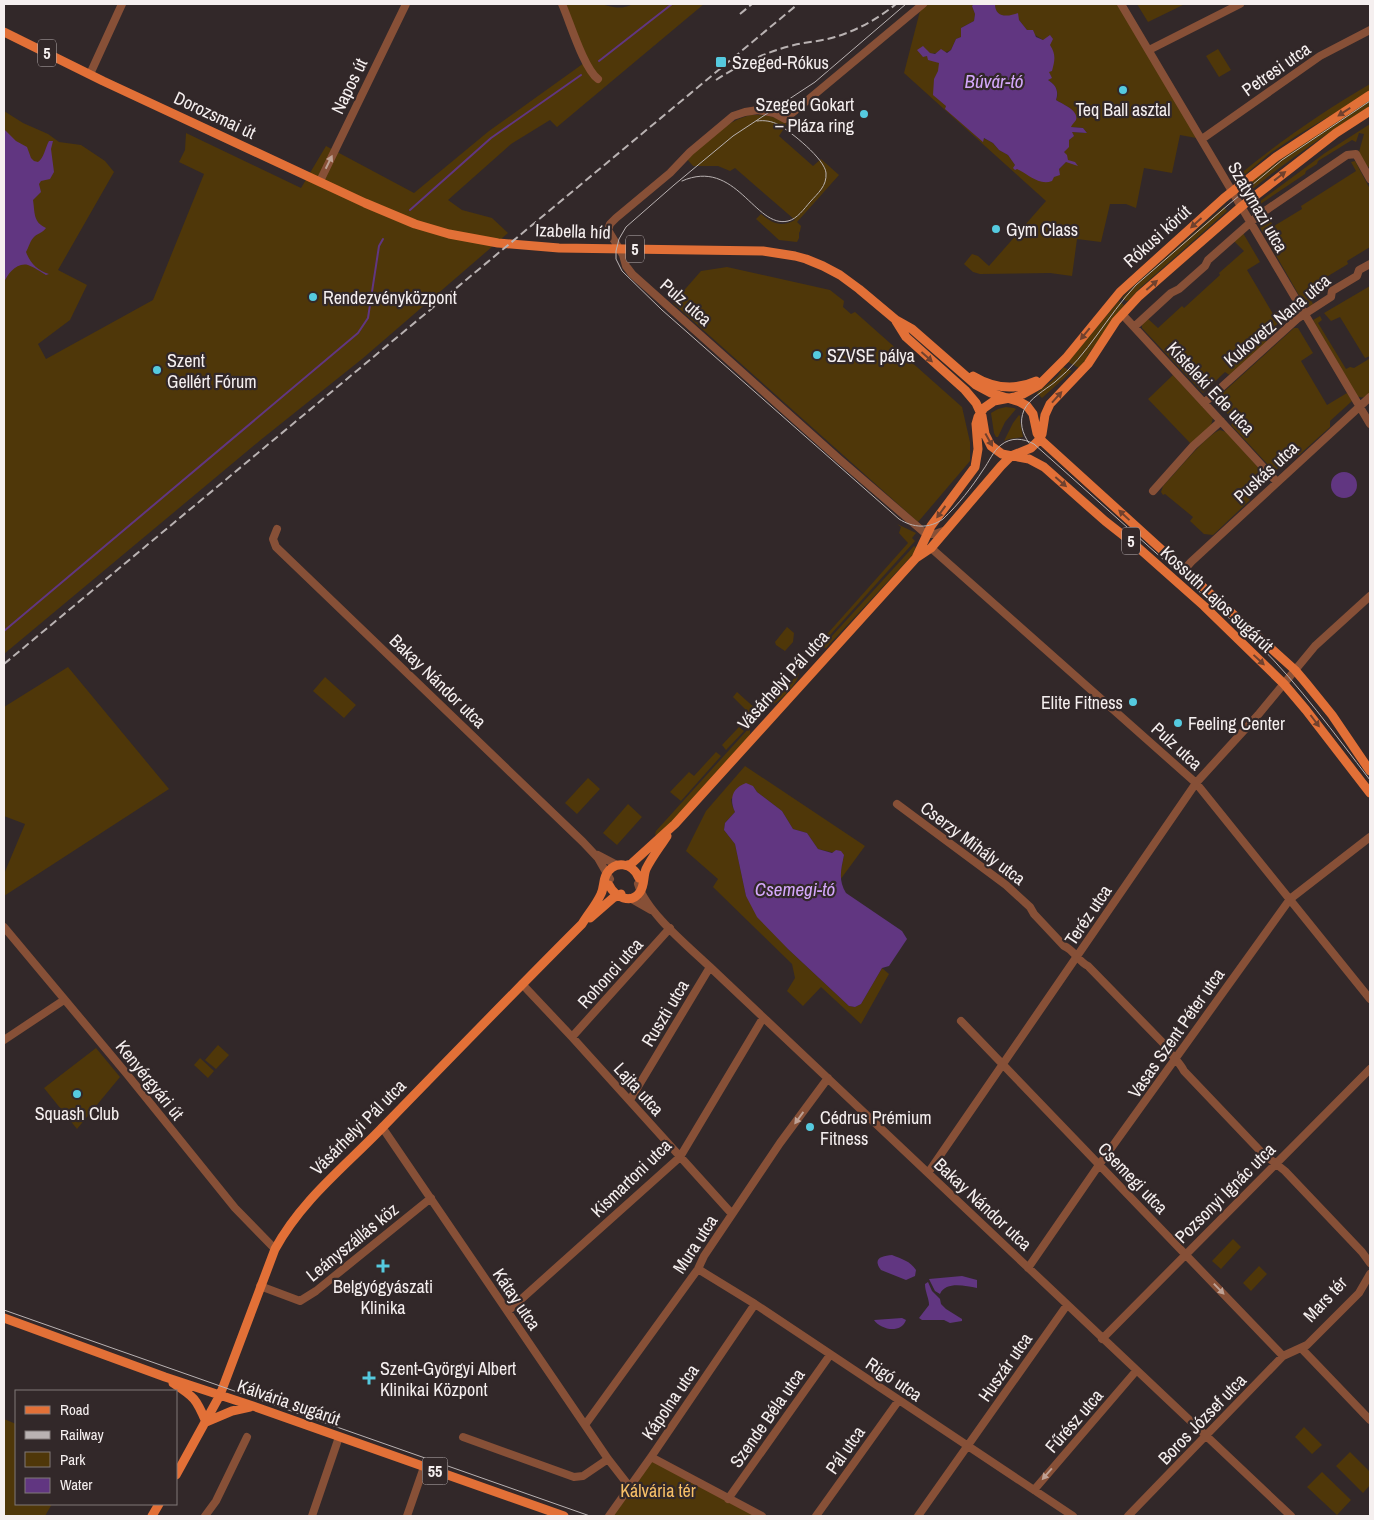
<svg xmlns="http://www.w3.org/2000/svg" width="1374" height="1520" font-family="'Archivo Narrow',sans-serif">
<rect width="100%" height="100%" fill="#322829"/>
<path fill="#4f3709" d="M559,4c13,0 27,-2 40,0 13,2 20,7 34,0h71l-147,123 -7,-7 -39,24 -63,56 14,10 30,8 16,15 -146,126 -99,79 -259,216v-543l19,12 25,11 11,8 22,3 24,16 9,11 -56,98 29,15 -17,35 -32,24 8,15 107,-59 51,-126 -25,-12 6,-12 1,-17 115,55 25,-42 88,47 75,-62 95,-68z
M928,4h46l-2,2 3,8 -1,7 -13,7v9l-5,2 -5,11c-7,4 -17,1 -24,6l12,7v8l-5,9 12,26 37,35v-3l10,5 6,7 9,5 9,13 6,3 31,6 5,-8 9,-9 -4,-8 8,-20 15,1 -4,-5 -12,-1 -1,-19 -14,-8c4,-8 -1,-16 -8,-20l1,-9 -6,-31 -16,-10 -8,-10 -21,-6 -3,-6v-4h126l81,135 -22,-4 -8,38 -28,-5 -8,40 -10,-4h-16l-9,38 -24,-3 -5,37 -22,-3 -70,1 -7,-2 -9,-8 8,-10 6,2 11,10 57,-65 -142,-128 16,-62z
M1137,4h48l-37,18z
M1218,49l13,21 -12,7 -13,-21z
M1370,84v8l-74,44 -27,18 -28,24 -2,-3c41,-34 85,-64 131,-91z
M1370,100v7c-42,25 -82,53 -120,84l-4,-5 53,-40z
M751,115c15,0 24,1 36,9l-8,12 34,30 8,-7 18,16 -42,47 4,4 -1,5 -1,2v5l-2,4 -18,-2 -23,-21 5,-5c11,9 20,14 34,6l-60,-52 -5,3 -12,-5h-25l-6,-7c19,-17 38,-38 64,-44z
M1370,124v44l-3,-2 -8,-14 5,-18 -5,-1 -3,9 -4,-2 -34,21 -1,3 -11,7 -1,3 -49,33 -1,-2 70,-52z
M1355,161l15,28v58l-23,14 1,3 -30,18 6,10 -13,8 2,4 -3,2 -6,-2 -46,-80 10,-6 6,8 28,-17 -1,-3 55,-35 -5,-9z
M1224,207l3,4 -87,77 -11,12 -3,1 -4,-3 14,-14z
M1243,233l17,29 -13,8 26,44 20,-11 3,4 -33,30 4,5 -36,34 -6,-4 -22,21 -61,-65v-5l5,-5 11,10 24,-22 2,2 36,-33 -1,-2 25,-22 -11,-11z
M727,267l103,23 14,11 -1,6 8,7 4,-2 107,95 8,35v19l-52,61 -245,-219 28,-32z
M1370,286v70l-5,2 -25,-41 -9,4 -7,-8z
M1119,301l5,4 -37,51 1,1 -9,11 -11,-6z
M1320,316l2,4 -4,3 28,46 4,-2 4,1 15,-9 1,2v32c-5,4 -7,6 -13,3l-44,-76z
M1294,328h4l15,25 -12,8 26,44 20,-12 5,8 -22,20v6l-31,28h-6l-18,16 -2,-1 -42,-45 3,-4 -18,-20 1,-3z
M1063,367l9,4 -30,27 -5,-5 21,-17z
M1173,375l40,43 -2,7 -19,20 -44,-46z
M1006,407l8,1 2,1 -11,13 -7,15h-2l-2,-4 -3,-20 7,-4z
M1019,415l1,1v6l3,15 -14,2 -5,2 9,-18z
M1220,430l6,2 40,44v5l-19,16 3,3 -37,35 -9,-1 -14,-13 3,-4 -28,-23 -2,1 -2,-3 2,-6c12,-12 44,-52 57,-56z
M897,524l19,9 -4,5 3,3 -94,104v-4l87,-98 -9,-10 2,-6z
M914,546l4,3 -92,99 -4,-1z
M787,627l7,6 -1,9 -8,9 -9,-6 -1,-3z
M68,667l101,122 -165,107v-22l21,-50 -21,-8v-109z
M799,673c0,9 -20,31 -29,32z
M325,677l31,28 -12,13 -31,-27z
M737,692l20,18 2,3 -3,3 -2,-2 -2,2 -19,-19z
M739,727l5,4 -18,19 -4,-5z
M750,727v7l-1,4 -78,86 -14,13 -2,-3 1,-3z
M716,752l5,4 -40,45 -11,-9 19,-20 5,4z
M745,766l120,80 -25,34v-4l4,-21 -26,-6 -11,-16 -14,-4 -11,-18 -25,-19 -4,-6 -22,13 1,6 3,7 -10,11 -1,7 11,14 11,52 42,53 61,57 6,1 6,-3 21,-36 7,6 -28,50 -40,-37 -18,19 -16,-15 8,-13 -3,-14 -79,-77 5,-8 -32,-28 20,-40z
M588,778l12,11 -23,25 -12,-11z
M628,804l14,13 -25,28 -14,-12z
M218,1045l11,10 -13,14 -11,-9z
M96,1048l24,29 -43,52 -33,-41z
M200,1058l14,13 -6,7 -14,-13z
M1233,1239l8,8 -20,22 -9,-8z
M1259,1266l8,8 -16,17 -8,-8z
M4,1419l12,5v80h36l-7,12h-41z
M1304,1427l18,18 -10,9 -17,-17z
M1350,1452l20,20v13l-7,8 -27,-27z
M651,1457l111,59h-153z
M1322,1472l29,28 -14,15 -30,-28z"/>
<path fill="#613681" d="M974,4h21c0,14 13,13 23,9l1,7 8,10h6l3,7 7,3 7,-5 3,4 -3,6c6,9 5,15 2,26l-3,1 3,6 -4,2c8,5 11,11 8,20 6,4 23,10 20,20 -1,2 -4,4 -5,7l12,1 4,5 -15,-1 2,4 -5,4v7l-5,5 3,3 1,5 7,2 3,4 -12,-4 -7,7 1,6 -6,2 -2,4c-13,5 -24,-7 -35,-12l-2,1 -2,-2 2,-3 -7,-10 -9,-5 -6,-7 -9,-5 -1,4 -38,-33 1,-3 -13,-11 1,-16 4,-8 1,-8 -11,-3 -1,-4 -4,1 -6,-7 6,-4 7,7 5,1 6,-5 6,4 4,-3 5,-11 5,-2v-9l13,-7 1,-7 -3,-8z
M4,129l12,12 11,6 4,11 3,3 4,1c6,-4 7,-14 11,-21h4l-2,8 3,23 -4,7 -9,2 -2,3 2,8 -8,8c2,13 0,22 13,28 -4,5 -7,5 -11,8 -5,4 -6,11 -9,16 4,11 12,19 23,22l-3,1c-5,-3 -12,-8 -18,-10 -11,-3 -21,9 -24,18z
M1331 485a13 13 0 1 1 26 0a13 13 0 1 1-26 0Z
M746,783l7,3 4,6 25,19 11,18 14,4 11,16 14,4 4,-3 5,1 3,4c-3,15 -6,25 2,38l56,38 5,8 -18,27 -7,2 -21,36 -6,3 -6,-1 -61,-57 -31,-32 -11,-21 -11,-52 -11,-14 1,-7 10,-11c-6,-13 -3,-24 11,-29z
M892,1255c10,4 18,6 24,15l-1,6 -9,4 -25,-10c-9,-12 1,-14 11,-15z
M962,1276l15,4v8c-12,-2 -31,-7 -37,6l-5,-3 -6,-12z
M928,1282l4,9 8,8 1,5 5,5 16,10v2l-12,2 -6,-3h-22l-3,-2 10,-13c0,-7 -4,-13 -4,-21z
M902,1318l4,2c-5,14 -25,10 -32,0z"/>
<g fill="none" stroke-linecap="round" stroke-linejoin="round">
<path stroke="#613681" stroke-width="2" d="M599,61l73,-57
M410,210l81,-72 90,-63
M4,631l354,-298 10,-15 11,-72 4,-7"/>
<path stroke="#875037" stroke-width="8" d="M562,4c8,18 22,65 36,75
M923,4l-138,115 -11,-6 -16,-3 -13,2 -12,4 -43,36 -20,21 -54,45 -6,6 -2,6 15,25 3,11 6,8 207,185 87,75h9l11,-4
M1121,4l249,420
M1149,50l91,-46
M90,74l32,-70
M1202,139l118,-83 50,-26
M320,181l86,-177
M1122,314l155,168
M1134,327l37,-34 8,-4 26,-23 3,-6 51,-45 88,-60 9,-1 14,25
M1204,403l93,-84 34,-22 1,-6 25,-15 2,-6 11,-6
M1153,491l40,-45 28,-25
M277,529l-4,10 3,8 307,295 15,16 12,21
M931,548l265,235 174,216
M1184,570l7,-8 179,-165
M897,804l109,81 24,22 4,7 30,32c10,4 14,15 24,20l78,80c4,9 13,15 18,25l81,85 5,3 15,12 77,81 8,11
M598,855l19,10
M638,884c8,28 51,63 72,83l581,549
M630,898l21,12
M4,927l122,146 109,135 40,41
M522,984l50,53 160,177
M961,1021l322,335
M572,1037l98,-109
M4,1040l60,-40
M630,1100l80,-133
M382,1127l226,332 21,27
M928,1173l268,-390 62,-68 57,-69 55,-50
M1028,1268l71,-103 191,-266 80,-62
M698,1269l57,35 318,212
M260,1286l40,15 16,-10 115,-93
M508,1311l172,-154 83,-139
M1102,1339l268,-270
M1301,1348l69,72
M585,1425l113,-156 6,-13 76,-113 48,-65
M463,1437l111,40 9,-1 25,-17
M651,1457l111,59
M1034,1490l102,-119
M728,1499l102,-144
M205,1516l11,-15 31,-64
M312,1516l27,-79
M407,1516l17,-49
M609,1516l42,-59 104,-153
M816,1516l83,-116
M918,1516l149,-211
M1128,1516l155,-160 24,-11 52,-52 11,-19"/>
<path stroke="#e27037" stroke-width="9" d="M4,32l99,49 262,122 50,21 34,10 49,9 61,5 204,3 32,5 11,3 17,7 17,9 19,14 37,31 16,9 64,56 15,8 29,9 7,4 6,8 4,19 5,8 142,129 111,100 11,13 26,32 38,56
M896,321l10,16 59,53 11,13 6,13 3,18 6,12 11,8 27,5 15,8 61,54 28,22 71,63 80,78 22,26 64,83
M973,376c20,12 41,15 63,5
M916,558l15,-32 44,-59 3,-18 -2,-25 2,-7 6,-9 10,-7 21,-4 8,-3 16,-9 27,-27 54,-66 104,-94 52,-41 94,-62
M627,865l4,-1 44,-40 241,-266 15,-10 70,-82 10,-10 20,-8 7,-7 4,-7 3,-19 5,-11 38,-40 28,-43 23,-25 103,-90 94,-73 34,-22
M609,885c6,12 22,20 31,7 5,-7 3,-16 6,-23 6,-12 14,-22 21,-33
M590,918l23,-20 8,-4
M4,1318l161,59 88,29 311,110
M173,1383c21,14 23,15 33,39
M206,1422l26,-11 18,-4
M176,1475l44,-80 55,-146c26,-48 68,-81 105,-119 67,-69 134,-138 202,-206 6,-10 14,-19 19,-30 3,-6 2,-13 5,-19 8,-16 27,-12 33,3
M152,1516l7,-12"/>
<path stroke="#b9b2b2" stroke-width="1" d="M906,4l-91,78 -82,54 -59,49 -48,42 -7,12 -3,12v8l6,12 40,39 237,209c14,9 30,10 44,0 15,-14 29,-32 40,-49 6,-8 10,-19 18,-25 10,-8 22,-7 33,-1l224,200c42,42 76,89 112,136
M682,181c54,-24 73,48 106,40 9,-2 16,-12 22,-19 8,-9 17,-16 16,-29 -1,-14 -35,-41 -47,-48 -7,-4 -15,-5 -22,-4
M1029,443c-7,-10 -10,-21 -5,-33 6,-12 21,-20 31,-28 33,-27 52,-66 81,-97l92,-80 54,-45 88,-59
M4,1310l586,206"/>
<path stroke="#b9b2b2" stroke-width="2" stroke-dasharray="8 4" stroke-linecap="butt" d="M740,14l12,-10
M716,80c24,-16 50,-28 78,-35 13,-3 28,-4 41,-8 23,-7 44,-19 61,-33
M4,664l794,-660"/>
</g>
<defs><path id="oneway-solid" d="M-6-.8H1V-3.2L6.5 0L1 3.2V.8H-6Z" transform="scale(1.25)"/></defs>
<g fill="#70412e">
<use href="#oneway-solid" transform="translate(1344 112) rotate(147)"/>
<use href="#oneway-solid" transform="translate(1280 176) rotate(-38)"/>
<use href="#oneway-solid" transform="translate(1196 223) rotate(138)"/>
<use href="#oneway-solid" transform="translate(1152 285) rotate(-41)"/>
<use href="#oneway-solid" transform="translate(1085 334) rotate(129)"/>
<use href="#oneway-solid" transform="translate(927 357) rotate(42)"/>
<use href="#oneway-solid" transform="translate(1057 397) rotate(-48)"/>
<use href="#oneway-solid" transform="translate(989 440) rotate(61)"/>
<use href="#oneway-solid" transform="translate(1061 482) rotate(41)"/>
<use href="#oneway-solid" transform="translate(941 512) rotate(126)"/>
<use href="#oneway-solid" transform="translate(1124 515) rotate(-137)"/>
<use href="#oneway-solid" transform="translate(1259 660) rotate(43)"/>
<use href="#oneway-solid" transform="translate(1315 721) rotate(53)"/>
</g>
<g fill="#bea093">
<use href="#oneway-solid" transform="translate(329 162) rotate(-64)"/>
<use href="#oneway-solid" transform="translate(799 1118) rotate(126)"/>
<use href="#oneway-solid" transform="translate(1219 1289) rotate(46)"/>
<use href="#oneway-solid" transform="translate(1047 1474) rotate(131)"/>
</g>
<g fill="#55cadf" stroke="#322829" stroke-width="2">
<rect x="715" y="56" width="12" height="12" rx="2.5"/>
<circle cx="1123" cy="90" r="5"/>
<circle cx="864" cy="114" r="5"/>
<circle cx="996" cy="229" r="5"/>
<circle cx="313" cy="297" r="5"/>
<circle cx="817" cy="355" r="5"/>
<circle cx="157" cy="370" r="5"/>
<circle cx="1133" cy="702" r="5"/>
<circle cx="1178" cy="723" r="5"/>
<circle cx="77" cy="1094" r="5"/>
<circle cx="810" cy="1127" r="5"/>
<path d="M380.5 1258.5h5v5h5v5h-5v5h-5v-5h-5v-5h5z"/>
<path d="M366.5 1370.5h5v5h5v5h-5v5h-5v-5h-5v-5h5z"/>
</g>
<g text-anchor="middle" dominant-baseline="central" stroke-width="4.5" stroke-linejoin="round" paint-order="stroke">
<g fill="#322829" stroke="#bab3b4" stroke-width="1">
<rect x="38" y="39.5" width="18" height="27" rx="4"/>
<rect x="626" y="235.5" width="18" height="27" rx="4"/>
<rect x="1122" y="527.5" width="18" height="27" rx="4"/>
<rect x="422.5" y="1457.5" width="25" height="27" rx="4"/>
</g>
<g font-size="16" font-weight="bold" fill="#f5efef">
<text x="47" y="53">5</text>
<text x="635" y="249">5</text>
<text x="1131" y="541">5</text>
<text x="435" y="1471">55</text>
</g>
<g font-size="18" fill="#f5efef" stroke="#322829" text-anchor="start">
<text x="732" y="62">Szeged-Rókus</text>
<text x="854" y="104" text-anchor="end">Szeged Gokart<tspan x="854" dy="21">– Pláza ring</tspan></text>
<text x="1123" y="109" text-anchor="middle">Teq Ball asztal</text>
<text x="1006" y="229">Gym Class</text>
<text x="323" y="297">Rendezvényközpont</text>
<text x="827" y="355">SZVSE pálya</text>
<text x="167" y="360">Szent<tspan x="167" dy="21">Gellért Fórum</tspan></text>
<text x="1123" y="702" text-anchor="end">Elite Fitness</text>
<text x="1188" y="723">Feeling Center</text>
<text x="77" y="1113" text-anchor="middle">Squash Club</text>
<text x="820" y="1117">Cédrus Prémium<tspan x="820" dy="21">Fitness</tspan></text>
<text x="383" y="1286" text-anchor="middle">Belgyógyászati<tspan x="383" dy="21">Klinika</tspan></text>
<text x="380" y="1368">Szent-Györgyi Albert<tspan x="380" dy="21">Klinikai Központ</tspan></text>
</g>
<g font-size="18" fill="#f5efef" stroke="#322829">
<text transform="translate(1276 69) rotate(-35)">Petresi utca</text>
<text transform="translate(349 86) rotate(-64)">Napos út</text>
<text transform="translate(215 115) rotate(25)">Dorozsmai út</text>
<text transform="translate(1258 207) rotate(60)">Szatymazi utca</text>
<text transform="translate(573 231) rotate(2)">Izabella híd</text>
<text transform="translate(1157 236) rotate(-42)">Rókusi körút</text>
<text transform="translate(686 302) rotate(41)">Pulz utca</text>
<text transform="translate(1277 320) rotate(-40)">Kukovetz Nana utca</text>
<text transform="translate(1211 388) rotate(47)">Kisteleki Ede utca</text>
<text transform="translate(1266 472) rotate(-43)">Puskás utca</text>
<text transform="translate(1217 599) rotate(43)">Kossuth Lajos sugárút</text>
<text transform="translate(783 680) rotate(-48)">Vásárhelyi Pál utca</text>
<text transform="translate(438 681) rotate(44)">Bakay Nándor utca</text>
<text transform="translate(1177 746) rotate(42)">Pulz utca</text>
<text transform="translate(973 843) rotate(37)">Cserzy Mihály utca</text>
<text transform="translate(1088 915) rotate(-56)">Teréz utca</text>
<text transform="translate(610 973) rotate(-48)">Rohonci utca</text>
<text transform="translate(665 1013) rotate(-59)">Ruszti utca</text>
<text transform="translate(1176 1033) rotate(-55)">Vasas Szent Péter utca</text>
<text transform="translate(150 1080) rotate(51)">Kenyérgyári út</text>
<text transform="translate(639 1089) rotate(48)">Lajta utca</text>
<text transform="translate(358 1127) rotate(-45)">Vásárhelyi Pál utca</text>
<text transform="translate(631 1178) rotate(-44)">Kismartoni utca</text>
<text transform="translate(1133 1178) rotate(46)">Csemegi utca</text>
<text transform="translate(1225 1193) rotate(-45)">Pozsonyi Ignác utca</text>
<text transform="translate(983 1204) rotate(43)">Bakay Nándor utca</text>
<text transform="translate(352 1242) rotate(-39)">Leányszállás köz</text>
<text transform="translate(695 1244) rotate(-57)">Mura utca</text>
<text transform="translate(517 1299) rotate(56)">Kátay utca</text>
<text transform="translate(1325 1299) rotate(-47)">Mars tér</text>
<text transform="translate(1005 1367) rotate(-55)">Huszár utca</text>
<text transform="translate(894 1379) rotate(34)">Rigó utca</text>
<text transform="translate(289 1402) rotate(19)">Kálvária sugárút</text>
<text transform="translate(670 1402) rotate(-56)">Kápolna utca</text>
<text transform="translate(767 1418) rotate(-55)">Szende Béla utca</text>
<text transform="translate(1202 1419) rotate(-46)">Boros József utca</text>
<text transform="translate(1074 1421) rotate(-49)">Fűrész utca</text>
<text transform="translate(845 1450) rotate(-55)">Pál utca</text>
</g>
<g font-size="18" fill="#f8c067" stroke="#322829">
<text x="658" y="1490">Kálvária tér</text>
</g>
<g font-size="19" font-style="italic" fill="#d5a8fc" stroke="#322829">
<text x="994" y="81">Búvár-tó</text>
<text x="795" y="889">Csemegi-tó</text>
</g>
</g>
<rect width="1374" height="1520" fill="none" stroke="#f5efef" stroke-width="10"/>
<rect x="15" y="1390" width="162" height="115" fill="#322829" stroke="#807878"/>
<rect x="25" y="1406" width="25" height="8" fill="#e27037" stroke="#807878"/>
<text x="60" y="1415" font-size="15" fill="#f5efef">Road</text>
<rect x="25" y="1431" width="25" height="8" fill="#b9b2b2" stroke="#807878"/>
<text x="60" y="1440" font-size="15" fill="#f5efef">Railway</text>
<rect x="25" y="1452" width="25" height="15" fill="#4f3709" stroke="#807878"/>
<text x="60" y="1465" font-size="15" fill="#f5efef">Park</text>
<rect x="25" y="1478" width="25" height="15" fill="#613681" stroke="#807878"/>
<text x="60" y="1490" font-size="15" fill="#f5efef">Water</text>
</svg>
